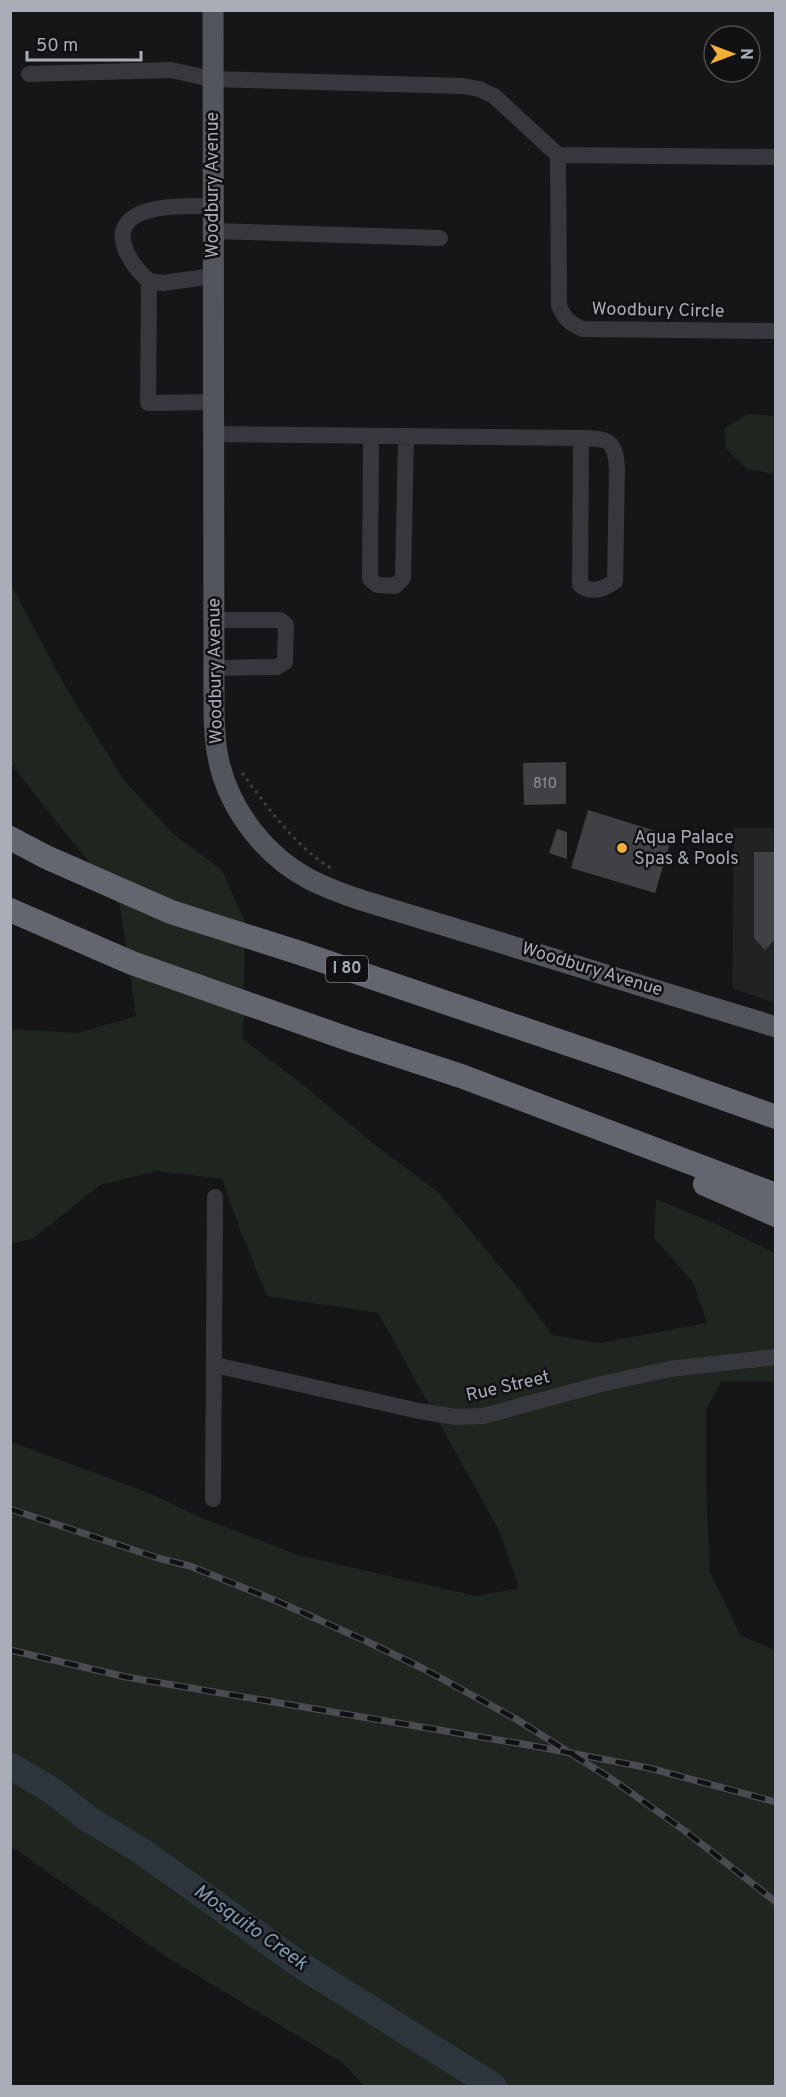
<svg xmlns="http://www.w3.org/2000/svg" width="786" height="2097" font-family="Overpass,sans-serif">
<rect width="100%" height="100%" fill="#161618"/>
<path fill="#222225" d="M734,828h41v175l-43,-15z"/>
<path fill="#1e261f" d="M747,414l28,2v58l-28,-5 -21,-20 -2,-20z
M10,583l56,105 58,92 49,54 49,36 23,52 -2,117 59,45 72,60 65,49 82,99 31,43 47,8 108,-20 -14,-41 -39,-44 2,-39 60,25 59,29v128h-53l-16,28v78l4,85 30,63 35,15v436h-411l-21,-23 -178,-107 -154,-110v-404l133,49 58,27 96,37 178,41 43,-8 -20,-58 -121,-217 -111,-17 -26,-64 -19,-53 -65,-8 -57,14 -66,53 -23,6v-215l66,4 59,-17 -16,-110 -29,-41 -80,-101z"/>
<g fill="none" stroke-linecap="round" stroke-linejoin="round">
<path stroke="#2c353c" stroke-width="27" d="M10,1766l41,24 39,30 53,32 156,112 194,122"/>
</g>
<path fill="#404145" d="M566,762v42l-42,1 -1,-42z
M588,810l84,26 -17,57 -84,-25z
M557,829l10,3v27l-18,-6z
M754,852h22v86l-11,12 -11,-12z"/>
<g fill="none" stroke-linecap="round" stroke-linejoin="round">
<path stroke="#3d3f44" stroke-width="3" stroke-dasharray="3 4.5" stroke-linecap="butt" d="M242,773c26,35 54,75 92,97"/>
<path stroke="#37383d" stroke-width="16" d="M29,74l142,-4 41,9 251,7 16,3 15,7 64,59
M776,157l-218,-2 1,151c6,13 11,18 24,23l193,2
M213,206c-22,0 -48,-1 -69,6 -40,14 -15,51 5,69l14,2 50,-7
M213,231l227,7
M149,281l-1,122 66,-1
M214,434l367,4c26,1 34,0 36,30l-2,113c-10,8 -24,13 -35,4l1,-147
M371,436l-1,143 7,6 18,1 8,-8 3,-142
M214,668l63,-1 8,-5 1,-37 -6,-5h-66
M215,1365l204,46 37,6 27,-1 118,-32 69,-15 106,-12
M213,1499l2,-302"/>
<path stroke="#53555c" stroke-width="21" d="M213,10l1,696c0,20 1,41 6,60 12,47 47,91 89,113 17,9 34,15 52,21l415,127"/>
<path stroke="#63666e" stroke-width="24" d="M10,838l36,19 125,55 129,41 318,108 158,56
M10,910l122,53 219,77 110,36 315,119
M705,1184l71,31"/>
<defs>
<path id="rail" d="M10,1509l148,49 32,8 89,36 87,39 58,28 92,50 97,61 72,51 91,71
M10,1650l116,27 408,69 115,22 127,34"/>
</defs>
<use href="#rail" stroke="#4a4c52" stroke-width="7"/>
<use href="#rail" stroke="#111113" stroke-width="4.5" stroke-dasharray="14" stroke-linecap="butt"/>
</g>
<circle fill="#f2b134" stroke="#111113" stroke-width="2" cx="622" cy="848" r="6"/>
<g text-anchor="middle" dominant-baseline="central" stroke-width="5" stroke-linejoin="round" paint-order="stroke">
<g font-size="15" fill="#8e929b">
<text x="545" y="784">810</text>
</g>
<rect fill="#111113" stroke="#7b7e86" stroke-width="1.5" x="326" y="956" width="42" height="26" rx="4.5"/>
<g font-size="16" font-weight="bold" fill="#a8adb8">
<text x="347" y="969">I 80</text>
</g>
<g font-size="18" fill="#a8adb8" stroke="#111113">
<text transform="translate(213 185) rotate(-90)">Woodbury Avenue</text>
<text transform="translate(658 311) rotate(1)">Woodbury Circle</text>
<text transform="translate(216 671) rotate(-91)">Woodbury Avenue</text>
<text transform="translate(592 970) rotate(17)">Woodbury Avenue</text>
<text transform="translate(508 1387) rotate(-13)">Rue Street</text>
</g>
<g font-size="18" fill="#a8adb8" stroke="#111113" text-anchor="start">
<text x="634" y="838">Aqua Palace<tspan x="634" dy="21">Spas &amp; Pools</tspan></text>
</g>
<g font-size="20" font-style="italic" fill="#7f9bb3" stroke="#111113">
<text transform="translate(250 1928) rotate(35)">Mosquito Creek</text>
</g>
</g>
<rect width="786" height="2097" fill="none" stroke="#a8adb8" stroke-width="24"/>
<g transform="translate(732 54) rotate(90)"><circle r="28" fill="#111113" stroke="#4d4f55" stroke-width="1.5"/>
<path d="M0-4.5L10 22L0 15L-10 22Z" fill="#f2b134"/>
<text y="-9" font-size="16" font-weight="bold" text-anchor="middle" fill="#a8adb8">N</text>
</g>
<path d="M27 51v9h114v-9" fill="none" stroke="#a8adb8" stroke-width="3"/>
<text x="36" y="51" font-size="18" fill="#a8adb8" stroke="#111113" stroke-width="4.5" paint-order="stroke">50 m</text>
</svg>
